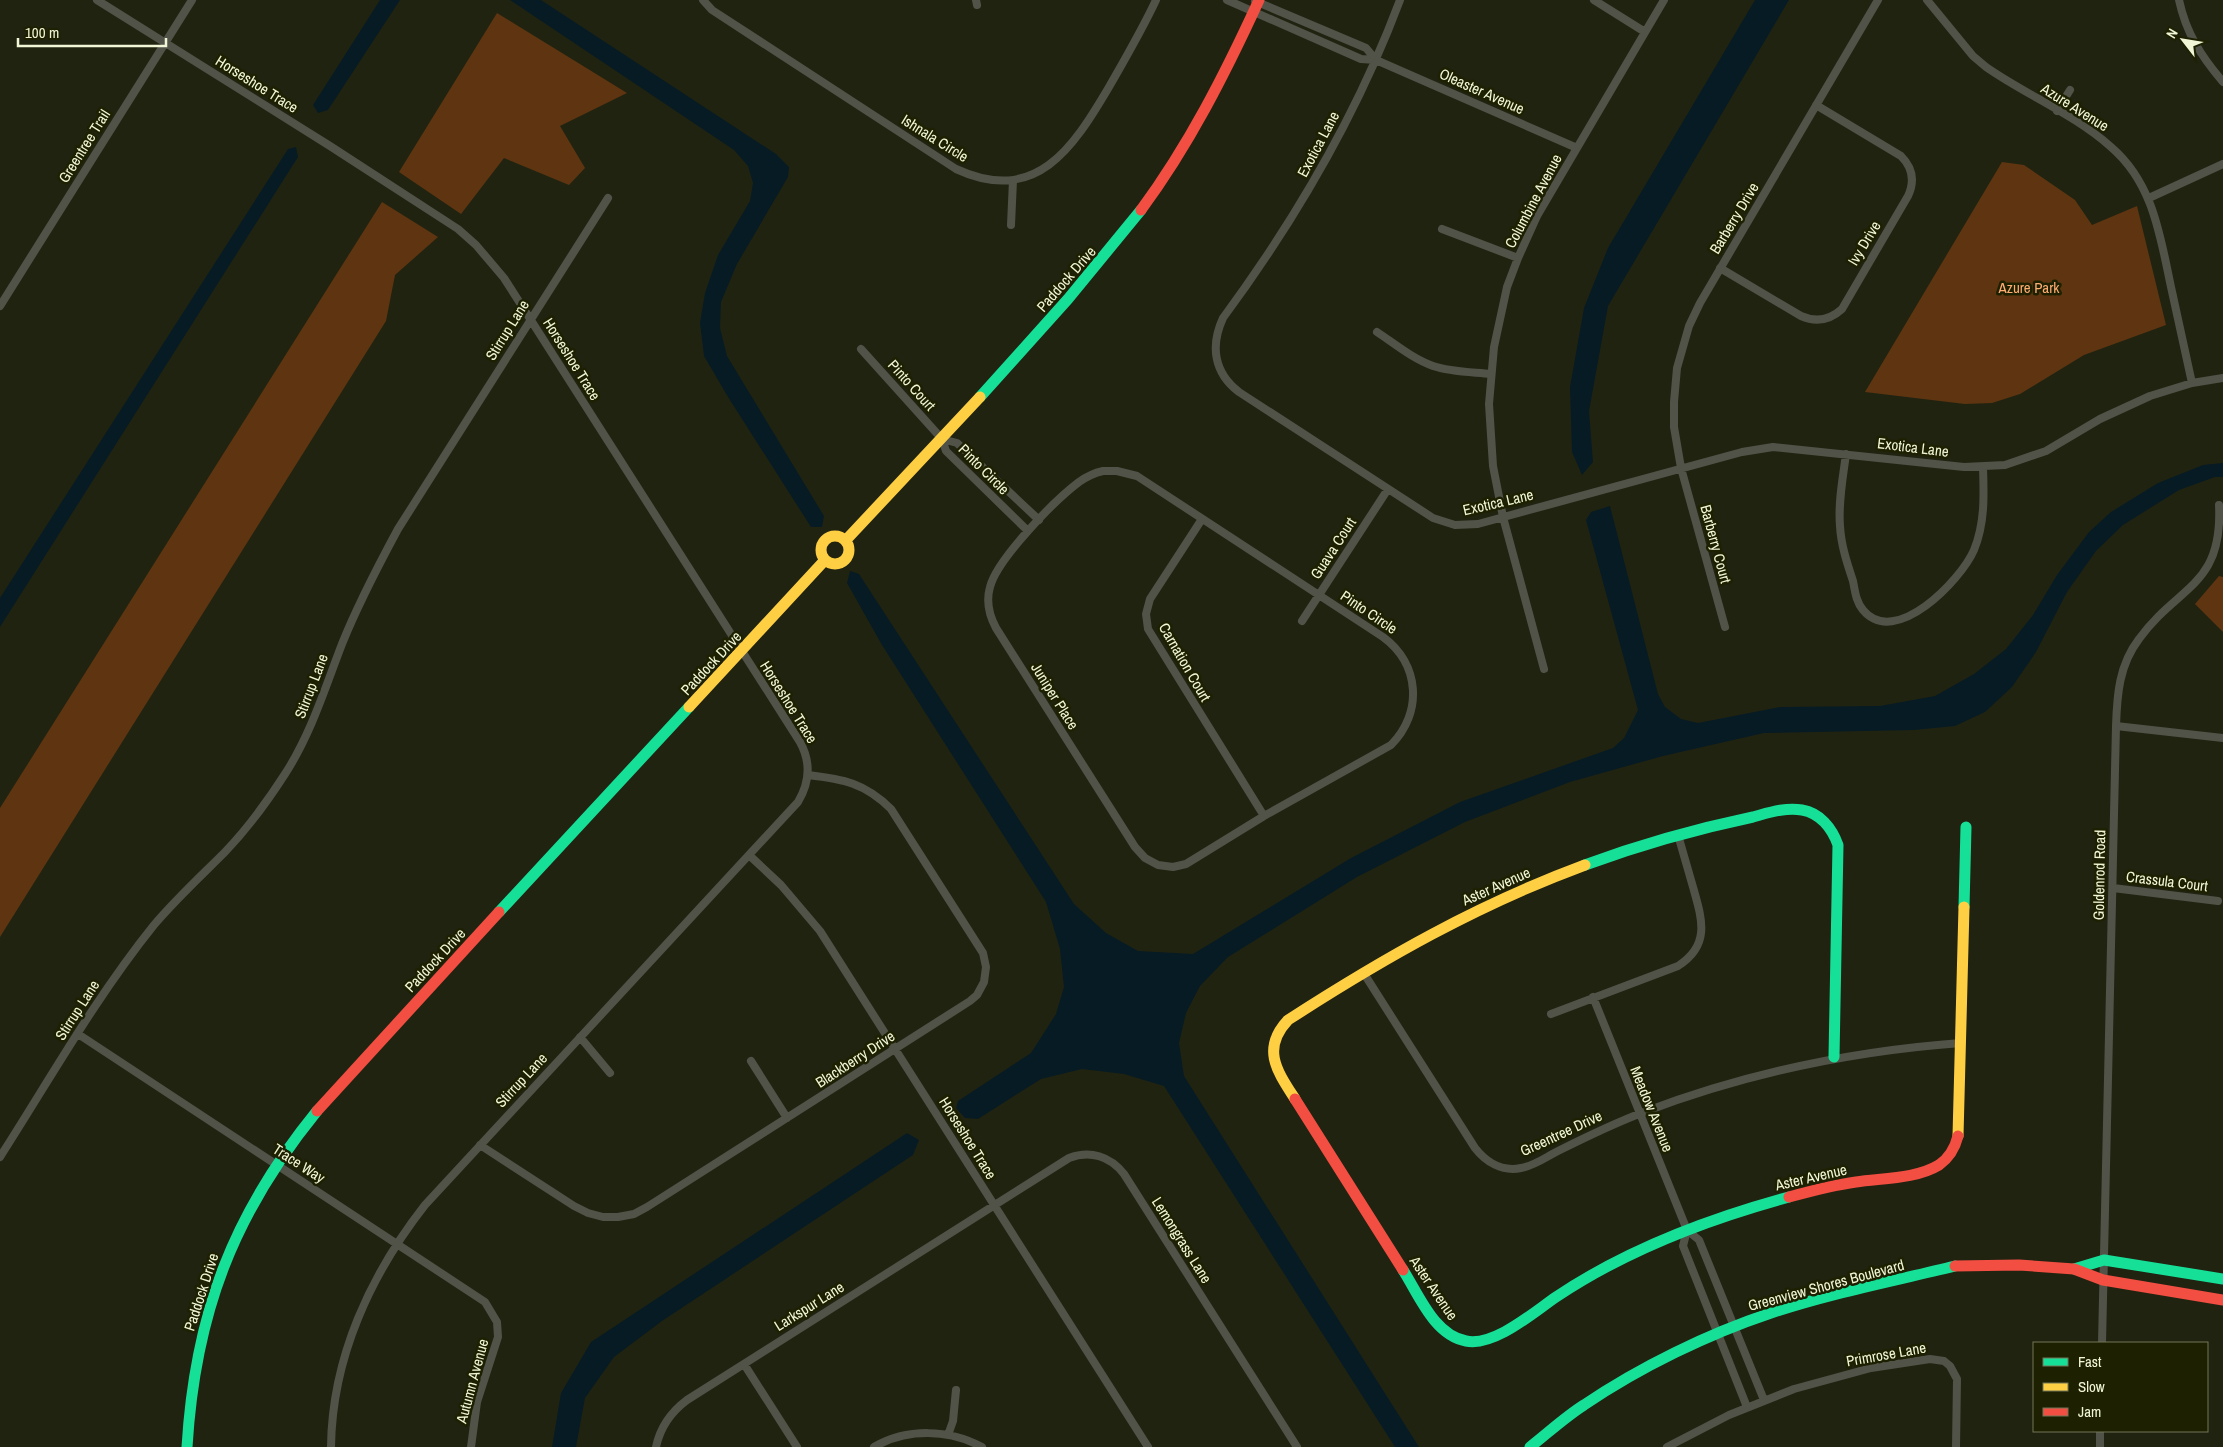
<svg xmlns="http://www.w3.org/2000/svg" width="2223" height="1447" font-family="'Archivo Narrow',sans-serif">
<rect width="100%" height="100%" fill="#212311"/>
<path fill="#5e3510" d="M497,13l130,80 -67,33 25,42 -16,17 -65,-27 -43,56 -62,-42z
M2002,162l22,3 51,35 17,25 45,-19 29,119 -82,30 -64,39 -28,9 -27,1 -100,-12z
M382,202l56,35 -43,38 -9,46 -386,616v-129z
M2219,576l4,1v55l-28,-28z"/>
<path fill="#071b24" d="M380,0h20l-72,110 -10,3 -5,-8z
M510,0h31l235,154 13,13 -1,10 -51,87 -16,38 -1,26 7,28 97,160 -2,11h-11l-83,-130 -24,-41 -4,-33 5,-30 13,-38 32,-54 3,-18 -5,-17 -14,-16z
M1755,0h34l-181,306 -19,105 4,51 -11,13 -10,-23 -2,-65 14,-79 24,-60z
M296,147l2,10 -298,470v-29l288,-449z
M2223,463v14h-8l-36,13 -56,35 -27,26 -29,41 -31,60 -24,35 -27,25 -30,14 -41,4 -150,3 -101,23 -93,26 -105,40 -108,55 -129,80 -28,29 -14,27 -7,30 5,33 235,371h-24l-231,-361 -40,-12 -42,-5 -41,10 -63,40 -13,-1 -9,-10 2,-7 73,-48 25,-39 8,-27 -4,-38 -14,-47 -164,-257 -35,-62 3,-12 9,3 215,330 32,29 32,18 55,3 158,-96 109,-56 153,-54 11,-10 14,-28 -52,-190 5,-8 19,-6 48,188 7,13 16,12 17,4 82,-16 100,-1 55,-10 39,-22 32,-25 27,-34 24,-40 32,-43 22,-20 47,-29 45,-18z
M907,1133l12,7 -6,15 -251,166 -48,36 -29,41 -9,49h-24l9,-54 30,-51z"/>
<g fill="none" stroke-linecap="round" stroke-linejoin="round">
<path stroke="#515348" stroke-width="8" d="M97,0l233,146 128,83 18,16 28,33 296,464c11,20 10,40 -2,60l-373,403c-54,69 -93,152 -94,242
M703,0l9,10 244,159c80,37 117,-21 153,-82 16,-28 33,-57 47,-87
M976,0l1,5
M1227,0l134,59 15,1 201,88
M1400,0c-43,115 -104,219 -177,318 -13,28 -9,55 16,74l194,126 22,7 23,-1 264,-72 31,-5 191,20 41,-2 41,-14 54,-32 50,-23 42,-13 31,-5
M1594,0l51,32
M1927,0l46,56 13,11c40,28 88,47 125,80 42,36 49,88 60,140 7,32 14,64 21,96
M2179,0c7,33 22,56 44,82
M1255,1l111,47 10,12
M2057,111l13,-21
M2149,198l74,-34
M1011,225l2,-45
M1442,229l76,29
M1720,268l81,48c16,7 29,4 41,-7l66,-113c7,-15 5,-28 -7,-40l-85,-51
M0,306l192,-306
M1377,332c18,12 36,27 56,34 18,6 39,6 58,8
M861,349l81,90 4,12 82,80
M942,439l15,4 82,77
M1846,454c-3,23 -8,48 -6,72 1,19 7,37 13,55 2,10 3,21 10,29 32,39 98,-30 111,-60 11,-27 10,-54 9,-83
M1103,471h14l20,5 246,161c37,27 40,76 8,108l-127,71 -78,48 -13,3 -15,-2 -13,-7 -10,-11 -139,-219c-7,-13 -10,-27 -6,-41 7,-28 65,-87 89,-105 7,-5 15,-9 24,-11z
M1202,519l-52,80 -4,15 2,15 116,187
M1302,621l86,-132
M1725,627l-44,-159 -7,-41v-25l3,-34 12,-42 11,-23 178,-303
M1544,669l-41,-152 -10,-51 -4,-62 5,-57 13,-60 11,-29 19,-42 127,-216
M2116,726l107,12
M749,855l32,30 39,46 328,516
M2113,888l105,13
M1363,972l112,176c11,14 27,24 46,20 13,-2 25,-11 37,-17 28,-14 57,-28 86,-39 103,-39 207,-61 317,-69
M1593,997l94,233
M1551,1014l127,-48c33,-21 24,-47 15,-79 -5,-17 -10,-35 -15,-52
M78,1034l407,268 12,20 1,15 -21,65 -6,45
M580,1037l30,36
M751,1061l36,57
M480,1145l94,61 14,7 15,4h15l16,-3 13,-7 323,-206 7,-6 7,-13 2,-15 -3,-14 -92,-144c-26,-26 -48,-30 -83,-34
M0,1157c50,-78 96,-160 154,-232 22,-26 47,-49 71,-73 23,-24 42,-50 60,-78 26,-40 40,-86 57,-130 16,-40 36,-78 56,-115l210,-331
M2102,1343l14,-617c1,-31 3,-61 23,-87 39,-54 84,-52 80,-134
M744,1364l53,83
M1747,1407l-64,-161 4,-16 12,10 65,160
M948,1435l5,-14 3,-31
M656,1447c4,-19 15,-35 31,-47l382,-242c21,-8 41,-2 55,16l173,273
M874,1447c33,-19 75,-18 108,0
M1667,1447l62,-32 65,-26 77,-21 59,-9 14,2 6,5 7,13 -1,68
M2100,1447v-16"/>
<path stroke="#16e098" stroke-width="11" d="M980,397l88,-98 73,-89
M1585,865c54,-20 111,-36 168,-48 15,-4 32,-10 49,-7 18,3 30,18 36,35l-4,212
M1964,907l2,-80
M499,912l190,-205
M2074,1269l30,-9 119,19
M1403,1270c16,25 31,65 63,71 28,6 68,-29 90,-44 70,-47 152,-78 233,-100
M187,1447c8,-133 46,-233 130,-336
M1530,1447c18,-14 35,-30 54,-42 56,-38 124,-71 187,-92 60,-20 123,-32 184,-47"/>
<path stroke="#ffcf43" stroke-width="11" d="M821 550a14 14 0 1 1 28 0a14 14 0 1 1-28 0Z
M846,540l134,-143
M689,707l136,-147
M1295,1099c-18,-28 -34,-50 -7,-79 96,-62 189,-115 297,-155
M1958,1136l6,-229"/>
<path stroke="#f24e42" stroke-width="11" d="M1141,210c48,-65 84,-136 118,-210
M1295,1099l108,171
M317,1111l182,-199
M1789,1197c22,-6 45,-12 67,-15 26,-4 60,-3 83,-17 10,-7 16,-17 19,-29
M1955,1266l64,-1 55,4 29,11 120,20"/>
</g>
<g text-anchor="middle" dominant-baseline="central" stroke-width="5" stroke-linejoin="round" paint-order="stroke">
<g font-size="15" fill="#f1f7d6" stroke="#1e2101">
<text transform="translate(257 84) rotate(32)">Horseshoe Trace</text>
<text transform="translate(1482 91) rotate(24)">Oleaster Avenue</text>
<text transform="translate(2075 107) rotate(32)">Azure Avenue</text>
<text transform="translate(935 138) rotate(32)">Ishnala Circle</text>
<text transform="translate(1318 144) rotate(-62)">Exotica Lane</text>
<text transform="translate(84 146) rotate(-58)">Greentree Trail</text>
<text transform="translate(1533 201) rotate(-62)">Columbine Avenue</text>
<text transform="translate(1734 218) rotate(-59)">Barberry Drive</text>
<text transform="translate(1864 243) rotate(-59)">Ivy Drive</text>
<text transform="translate(1066 279) rotate(-49)">Paddock Drive</text>
<text transform="translate(507 330) rotate(-58)">Stirrup Lane</text>
<text transform="translate(572 359) rotate(58)">Horseshoe Trace</text>
<text transform="translate(912 385) rotate(48)">Pinto Court</text>
<text transform="translate(1913 447) rotate(7)">Exotica Lane</text>
<text transform="translate(984 469) rotate(45)">Pinto Circle</text>
<text transform="translate(1498 502) rotate(-13)">Exotica Lane</text>
<text transform="translate(1716 544) rotate(75)">Barberry Court</text>
<text transform="translate(1333 548) rotate(-57)">Guava Court</text>
<text transform="translate(1369 612) rotate(34)">Pinto Circle</text>
<text transform="translate(1185 662) rotate(60)">Carnation Court</text>
<text transform="translate(711 663) rotate(-47)">Paddock Drive</text>
<text transform="translate(311 686) rotate(-69)">Stirrup Lane</text>
<text transform="translate(1055 696) rotate(58)">Juniper Place</text>
<text transform="translate(789 702) rotate(58)">Horseshoe Trace</text>
<text transform="translate(2099 875) rotate(-89)">Goldenrod Road</text>
<text transform="translate(2167 881) rotate(7)">Crassula Court</text>
<text transform="translate(1496 886) rotate(-24)">Aster Avenue</text>
<text transform="translate(435 960) rotate(-47)">Paddock Drive</text>
<text transform="translate(77 1010) rotate(-57)">Stirrup Lane</text>
<text transform="translate(855 1059) rotate(-33)">Blackberry Drive</text>
<text transform="translate(521 1080) rotate(-47)">Stirrup Lane</text>
<text transform="translate(1652 1109) rotate(68)">Meadow Avenue</text>
<text transform="translate(1561 1133) rotate(-25)">Greentree Drive</text>
<text transform="translate(968 1138) rotate(58)">Horseshoe Trace</text>
<text transform="translate(299 1163) rotate(33)">Trace Way</text>
<text transform="translate(1811 1177) rotate(-13)">Aster Avenue</text>
<text transform="translate(1182 1240) rotate(58)">Lemongrass Lane</text>
<text transform="translate(1826 1285) rotate(-15)">Greenview Shores Boulevard</text>
<text transform="translate(1434 1288) rotate(56)">Aster Avenue</text>
<text transform="translate(201 1292) rotate(-72)">Paddock Drive</text>
<text transform="translate(809 1306) rotate(-32)">Larkspur Lane</text>
<text transform="translate(1886 1354) rotate(-10)">Primrose Lane</text>
<text transform="translate(472 1381) rotate(-75)">Autumn Avenue</text>
</g>
<g font-size="15" fill="#feac72" stroke="#1e2101">
<text x="2029" y="287">Azure Park</text>
</g>
</g>
<rect x="2033" y="1342" width="175" height="90" fill="#1e2101" stroke="#727756"/>
<rect x="2043" y="1358" width="25" height="8" fill="#16e098" stroke="#727756"/>
<text x="2078" y="1367" font-size="15" fill="#f1f7d6">Fast</text>
<rect x="2043" y="1383" width="25" height="8" fill="#ffcf43" stroke="#727756"/>
<text x="2078" y="1392" font-size="15" fill="#f1f7d6">Slow</text>
<rect x="2043" y="1408" width="25" height="8" fill="#f24e42" stroke="#727756"/>
<text x="2078" y="1417" font-size="15" fill="#f1f7d6">Jam</text>
<g transform="translate(2183 40) rotate(301)" stroke="#1e2101" stroke-width="4" paint-order="stroke">
<path d="M0-4L9 19L0 12L-9 19Z" fill="#f1f7d6"/>
<text y="-8" font-size="14" font-weight="bold" text-anchor="middle" fill="#f1f7d6">N</text>
</g>
<path d="M18 38v8h148v-8" fill="none" stroke="#f1f7d6" stroke-width="2.5"/>
<text x="25" y="38" font-size="15" fill="#f1f7d6" stroke="#1e2101" stroke-width="4" paint-order="stroke">100 m</text>
</svg>
